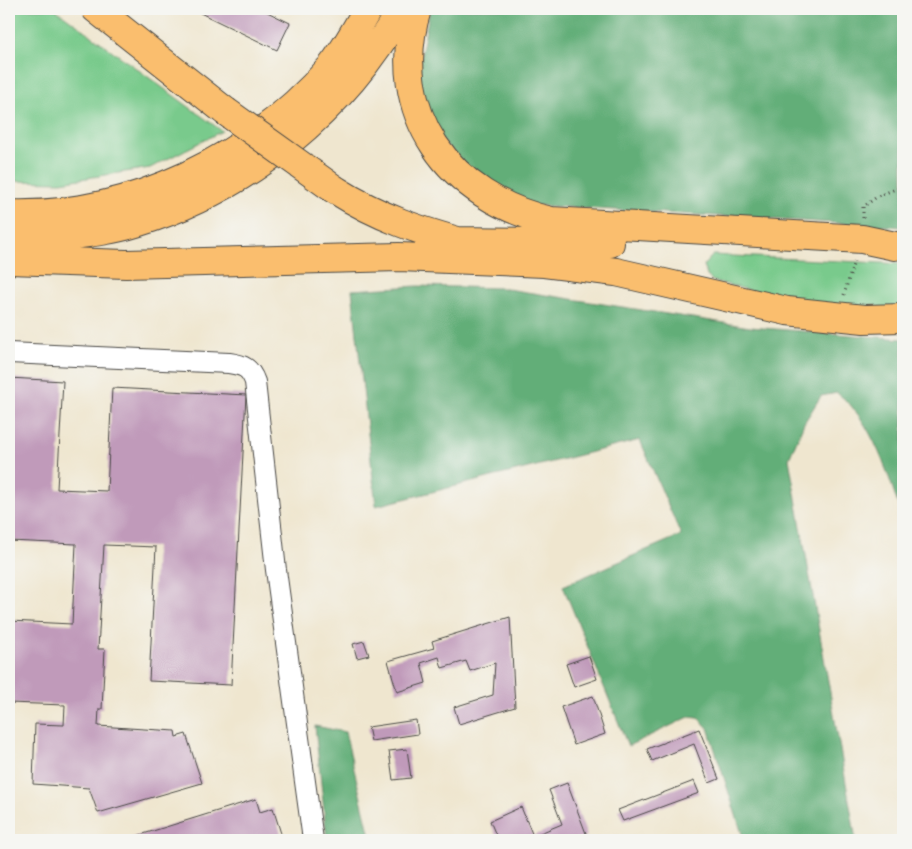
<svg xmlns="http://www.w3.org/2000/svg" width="912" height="849" font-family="Kalam,sans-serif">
<rect width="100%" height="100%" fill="#f6f6f2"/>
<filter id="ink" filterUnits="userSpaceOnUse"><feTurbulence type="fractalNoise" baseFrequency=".02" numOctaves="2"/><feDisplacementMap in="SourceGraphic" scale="10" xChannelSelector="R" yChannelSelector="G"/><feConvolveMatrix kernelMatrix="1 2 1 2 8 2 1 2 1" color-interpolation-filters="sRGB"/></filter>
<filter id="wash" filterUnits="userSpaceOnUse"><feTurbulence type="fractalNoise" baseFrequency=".0096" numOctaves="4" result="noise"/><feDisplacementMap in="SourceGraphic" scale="20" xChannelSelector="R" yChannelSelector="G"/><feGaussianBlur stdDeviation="1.12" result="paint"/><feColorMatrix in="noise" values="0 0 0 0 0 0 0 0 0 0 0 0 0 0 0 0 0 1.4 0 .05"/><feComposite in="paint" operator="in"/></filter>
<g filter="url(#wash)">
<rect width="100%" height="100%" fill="#efe6cf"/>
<path fill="#79ca8c" stroke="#527a5c" d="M9,9h46l167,122 -72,37 -89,14 -52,-1z
M713,255l190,9v43l-33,1 -72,-6 -85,-21 -6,-5 -3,-11z"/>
<path fill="#62ae78" stroke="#466c52" d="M430,9h473v218l-372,-22 -49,-22 -43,-46 -23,-56z
M417,286l84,2 249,39 153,12v182c-12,-40 -31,-103 -66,-128l-16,3 -17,27 -15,36 67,381h-112l-36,-112 -10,-10 -9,-1 -61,29 -65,-160 118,-51 -41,-95 -264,66 -24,-216z
M315,726l30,6 26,108h-44z"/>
<g id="blocks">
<path fill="#c09aba" d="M192,9h69l29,14 -13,27z
M9,378l54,3 -6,108 50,2 5,-103 134,7 -15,290 -82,-4 7,-134 -52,-2 -6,104h7l-3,60h-3l-1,17 77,5 1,6 10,-3 16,49 -104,30 -9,-25 -56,-4 2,-60 29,1 1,-20 -56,-2v-82l63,3 4,-80 -67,-3z
M510,617l5,90 -56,17 -5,-17 39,-12 2,-32 -25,8 -4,-10 -24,7 -3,-11 -18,6 5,20 -29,9 -9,-31 46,-13 -2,-7z
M364,641l5,14 -12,3 -4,-14z
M589,656l8,23 -23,8 -8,-23z
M593,696l12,38 -31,11 -13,-38z
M416,720l2,14 -47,7 -3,-14z
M699,729l20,50 -10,4 -15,-39 -42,17 -5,-12z
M407,749l4,29 -18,2 -4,-29z
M694,781l5,12 -76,28 -5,-11z
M567,783l20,53 -11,4h-41l-2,-4 29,-12 -13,-34z
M256,799l4,13 13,-4 10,32h-159z
M521,807l12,29 -10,4h-25l-8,-19z"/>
</g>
</g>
<g filter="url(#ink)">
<use href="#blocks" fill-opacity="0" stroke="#484744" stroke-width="1"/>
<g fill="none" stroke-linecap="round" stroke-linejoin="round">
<defs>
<path id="minor" d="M9,353l220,10c15,2 21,5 26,19l21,188 37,270"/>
<path id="highway" d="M96,9l129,102
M417,9c-31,103 33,190 134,212l311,18 33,7
M334,189c46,29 86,42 138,56
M9,214c121,4 243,-56 322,-147 14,-17 25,-39 37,-58
M9,240c19,1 38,-2 56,-4 24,-3 49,-6 71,-13 112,-34 208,-112 265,-214
M455,241l155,2
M9,260l117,4 273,-7 145,6 72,9 171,39 77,8 39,-1"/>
</defs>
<use href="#minor" stroke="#484744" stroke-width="22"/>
<use href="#highway" stroke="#484744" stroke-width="30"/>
<path stroke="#484744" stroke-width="3" stroke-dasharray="1 4" stroke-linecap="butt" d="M863,218v-11l15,-11 25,-10
M844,295l10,-34"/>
<use href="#minor" stroke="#fff" stroke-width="20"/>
<use href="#highway" stroke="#fabe6e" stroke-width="28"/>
<defs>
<path id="highway-bridge" d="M225,111l109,78"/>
</defs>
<use href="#highway-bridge" stroke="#484744" stroke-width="30" stroke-linecap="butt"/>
<use href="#highway-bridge" stroke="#fabe6e" stroke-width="28"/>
</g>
</g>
<rect width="912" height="849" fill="none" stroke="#f6f6f2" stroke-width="30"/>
</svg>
